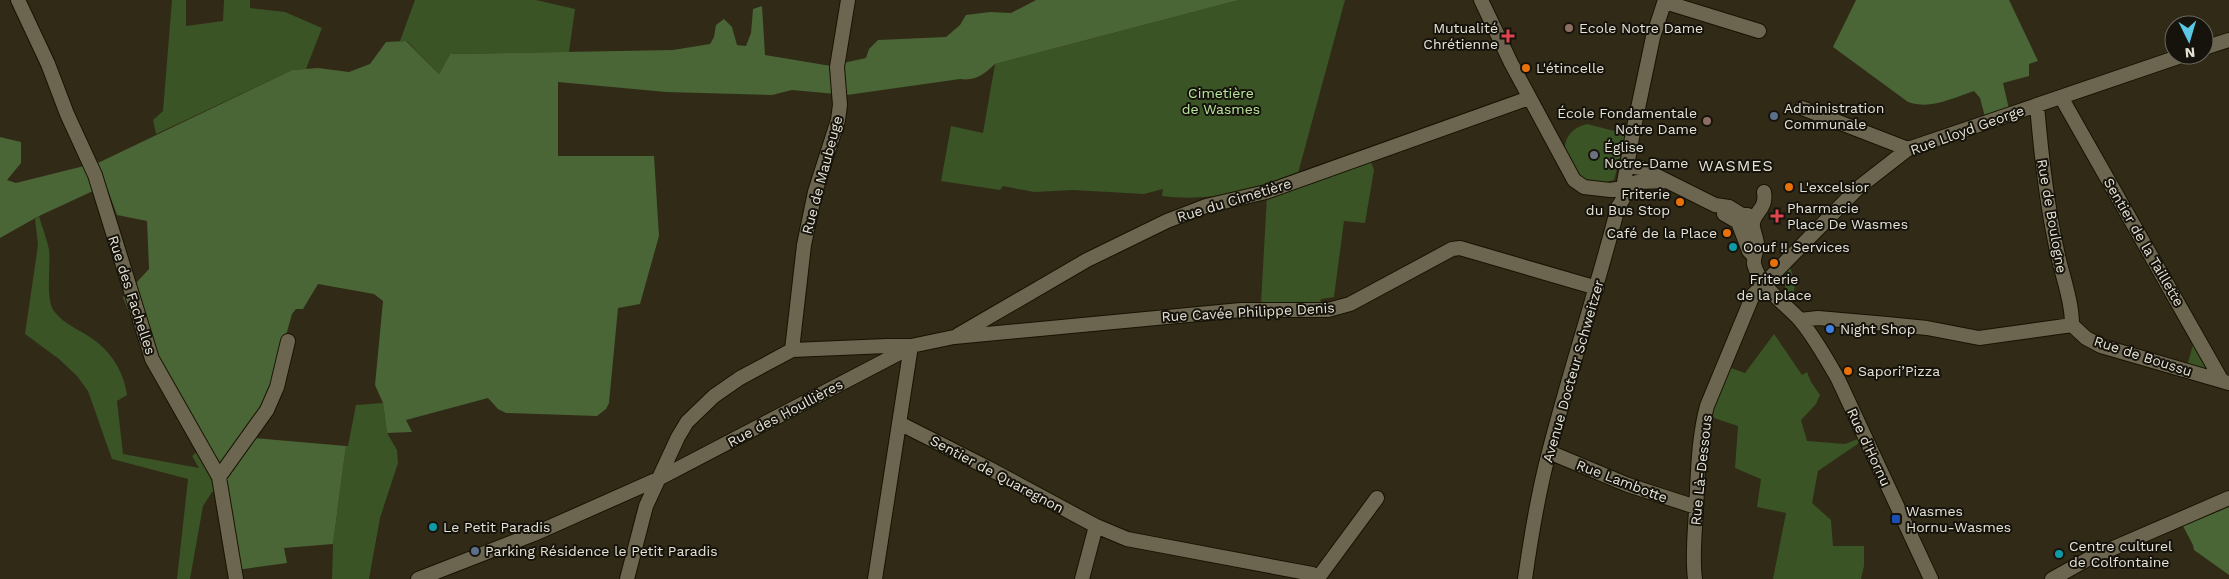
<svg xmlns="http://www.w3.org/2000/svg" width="2229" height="579" font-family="'Work Sans',sans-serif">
<rect width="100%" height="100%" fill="#302a17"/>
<path fill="#3a5426" d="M172,0h14v26l37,-5 1,-21h26v8l35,4 37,16 -16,41 -14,1 -136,64 -3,-14 10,-9z
M415,0h121l39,9 -6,43 -119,2 -11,20 -32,-33h-7z
M1239,0h106l-48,177c-43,14 -90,25 -135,19l1,-7 -19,5 -71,-4 -39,2 -31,-6 -3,4 -59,-9 10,-55 32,7 12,-69z
M1587,124l39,10 -12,46c-7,2 -13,4 -19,3 -28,-5 -47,-49 -8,-59z
M1371,162l3,8 -9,53 -21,-2 -10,76 -13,2 -1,4h-59l6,-107z
M39,216c3,11 8,23 10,34 2,15 -4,50 5,61 11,15 30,20 44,32 16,13 26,31 29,52l-10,6 6,53 76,14 -7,-12 9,-8 18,44h-7l-9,14 -13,73h-13l11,-100 -76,-20 -24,-68 -11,-15 -18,-17 -34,-25 13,-89 -3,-26z
M1790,266l5,19 -2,13c-10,-10 -12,-20 -3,-32z
M1774,334l28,41 5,-3 4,10 9,13 -4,9 -15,16 6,21 38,3 15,-6 2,3 -44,30 -6,32 19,17 2,26h31v20l-3,13h-88l13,-66 -29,-6 4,-28 -26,-11 3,-42 -27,-9 17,-50 17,6z
M2196,334l26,47 -36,-11z
M383,403l4,30 10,17 1,13 -18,55 -11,61h-37l1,-35 13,-98h2l8,-41z"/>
<path fill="#4a6536" d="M1036,0h203l-244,64c-12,11 -19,17 -35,15l-113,16 -55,-5 -20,5 -106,-3 -108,-10v74h96l5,80 -19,68 -22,4 -9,95 -3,6 -9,7 -91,-3 -8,-4 -10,-11 -82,22 6,12 -25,1 -4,-30 -8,-18 8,-84 -9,-7 -56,-10 -15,25h-7l-4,5 -23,82 -26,41 103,9 -13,98 -49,4 3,15 -50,7 -18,-78 -67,-122 -29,-73 26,-28 -2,-48 -30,-6 -11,-30 -67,31 -39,22v-101l21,5v21l-14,17 9,3 84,-21 192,-92 26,-2 31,4 21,-8 16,-22 20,-1 33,33 11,-20 223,-4 37,-6 4,-7 2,-12 8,-6 8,8 5,18 9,1 5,-13 2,-24 9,-3 3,49 72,12 6,-4 23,-5 3,-9 9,-9 68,-3 14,-12 6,-10 24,-3 21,1z
M1856,0h153l29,61 -9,3v12l-26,7 6,26 -24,8 -5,-19 -6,-7c-22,7 -43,19 -66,11l-75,-55z
M2229,507v68l-35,-25 -1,-5 -10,-19z"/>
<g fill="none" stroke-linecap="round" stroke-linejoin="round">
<defs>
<path id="minor" d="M18,0l30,64 19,50 28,61 57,184 67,118 17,102
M1481,0l30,63 63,117 10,7 26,3 13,-2 14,-6 30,-1
M1665,2l94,29
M2204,48l25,-8
M2061,97l161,284
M2037,105c4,48 9,94 19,141 5,27 16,53 16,79
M1802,108l106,41
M1628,166l13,2 74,37 14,2 13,8h6l5,6
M1764,192c3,17 -9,19 -11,31 -1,6 4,15 4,22 0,7 -4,12 -3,19 6,24 31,39 46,56 15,18 26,38 38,59l93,200
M1724,214l14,8 11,29 5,5
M1800,320l18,-2 69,6 40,4 52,10 93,-13 14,13 15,8 128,37
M958,335l129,-75 80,-39 39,-15 60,-14 263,-94
M792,350l12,-105 11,-53 23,-72 2,-15 -3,-38 11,-67
M899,423l91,46 106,57 -14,53
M1549,452l79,33 68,22
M219,477l48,-67 10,-23 11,-46
M1096,526l31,13 185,35 6,5
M1318,578l59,-80
M418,579l116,-45 124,-55 253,-132
M627,579l19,-73 32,-69 9,-15 27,-26 26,-18 52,-28 95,-4h24l43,-9 287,-27h87l22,-6 102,-55 8,-1 137,40
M875,579l36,-233
M1525,579c6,-43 13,-85 24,-127 21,-82 48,-163 69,-245l5,-8v-11l10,-56 20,-95 12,-37
M1695,579c-3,-23 0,-46 1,-70 2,-34 2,-70 11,-103l46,-111 105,-107 50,-39 276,-94
M2052,579l36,-20 141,-61"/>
</defs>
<use href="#minor" stroke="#181302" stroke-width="16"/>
<use href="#minor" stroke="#6c6651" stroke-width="14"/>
</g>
<g fill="#8d6e63" stroke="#15130b" stroke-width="2">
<circle cx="1569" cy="28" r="5"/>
<circle cx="1707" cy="121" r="5"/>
</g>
<g fill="#e0444e" stroke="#15130b" stroke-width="2">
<path d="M1505.5 28.5h5v5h5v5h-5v5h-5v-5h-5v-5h5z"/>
<path d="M1774.5 208.5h5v5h5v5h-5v5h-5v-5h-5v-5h5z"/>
</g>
<g fill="#e8710a" stroke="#15130b" stroke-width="2">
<circle cx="1526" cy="68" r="5"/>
<circle cx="1789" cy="187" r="5"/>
<circle cx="1680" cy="202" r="5"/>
<circle cx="1727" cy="233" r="5"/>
<circle cx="1774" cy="263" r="5"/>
<circle cx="1848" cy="371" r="5"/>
</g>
<g fill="#5c6f8a" stroke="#15130b" stroke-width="2">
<circle cx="1774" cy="116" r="5"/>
<circle cx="475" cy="551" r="5"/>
</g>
<circle fill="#6b7280" stroke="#15130b" stroke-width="2" cx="1594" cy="155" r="5"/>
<g fill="#0f9aa8" stroke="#15130b" stroke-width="2">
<circle cx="1733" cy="247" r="5"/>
<circle cx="433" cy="527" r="5"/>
<circle cx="2059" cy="554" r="5"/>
</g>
<circle fill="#3f7fe0" stroke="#15130b" stroke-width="2" cx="1830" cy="329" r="5"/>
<rect fill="#1a4fb4" stroke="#15130b" stroke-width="2" x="1891" y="514" width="10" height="10" rx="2.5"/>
<g text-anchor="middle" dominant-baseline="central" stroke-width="4" stroke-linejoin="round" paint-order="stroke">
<g font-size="14" fill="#e5e2d6" stroke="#15130b" text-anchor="start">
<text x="1498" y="28" text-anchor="end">Mutualité<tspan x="1498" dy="16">Chrétienne</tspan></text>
<text x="1579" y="28">Ecole Notre Dame</text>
<text x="1536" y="68">L'étincelle</text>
<text x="1784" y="108">Administration<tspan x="1784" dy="16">Communale</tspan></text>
<text x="1697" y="113" text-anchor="end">École Fondamentale<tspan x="1697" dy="16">Notre Dame</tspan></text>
<text x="1604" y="147">Église<tspan x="1604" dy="16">Notre-Dame</tspan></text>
<text x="1799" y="187">L'excelsior</text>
<text x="1670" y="194" text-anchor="end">Friterie<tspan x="1670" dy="16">du Bus Stop</tspan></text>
<text x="1787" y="208">Pharmacie<tspan x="1787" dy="16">Place De Wasmes</tspan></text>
<text x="1717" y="233" text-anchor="end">Café de la Place</text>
<text x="1743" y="247">Oouf !! Services</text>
<text x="1774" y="279" text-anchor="middle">Friterie<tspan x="1774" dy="16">de la place</tspan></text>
<text x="1840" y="329">Night Shop</text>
<text x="1858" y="371">Sapori’Pizza</text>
<text x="1906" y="511">Wasmes<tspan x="1906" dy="16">Hornu-Wasmes</tspan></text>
<text x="443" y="527">Le Petit Paradis</text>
<text x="2069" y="546">Centre culturel<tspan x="2069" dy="16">de Colfontaine</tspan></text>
<text x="485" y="551">Parking Résidence le Petit Paradis</text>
</g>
<g font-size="14" fill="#bae69b" stroke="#15130b">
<text x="1221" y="93">Cimetière<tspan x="1221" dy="16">de Wasmes</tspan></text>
</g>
<g font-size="14" fill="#e5e2d6" stroke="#15130b">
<text transform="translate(1967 130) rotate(-20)">Rue Lloyd George</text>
<text transform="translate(822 175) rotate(-75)">Rue de Maubeuge</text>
<text transform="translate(1234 200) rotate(-17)">Rue du Cimetière</text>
<text transform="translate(2052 216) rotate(80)">Rue de Boulogne</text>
<text transform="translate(2144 242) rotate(60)">Sentier de la Taillette</text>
<text transform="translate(132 295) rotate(72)">Rue des Fachelles</text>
<text transform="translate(1248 312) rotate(-3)">Rue Cavée Philippe Denis</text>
<text transform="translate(2143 356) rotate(18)">Rue de Boussu</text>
<text transform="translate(1573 371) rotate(-74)">Avenue Docteur Schweitzer</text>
<text transform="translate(785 413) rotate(-28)">Rue des Houllières</text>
<text transform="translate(1869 447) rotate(65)">Rue d'Hornu</text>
<text transform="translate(1701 470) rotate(-84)">Rue Là-Dessous</text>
<text transform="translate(997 474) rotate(28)">Sentier de Quaregnon</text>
<text transform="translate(1622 481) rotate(21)">Rue Lambotte</text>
</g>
<g font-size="16" letter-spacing="1" fill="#e5e2d6" stroke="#15130b">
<text x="1736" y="165">WASMES</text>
</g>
</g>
<g transform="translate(2189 40) rotate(175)"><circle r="24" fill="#15130b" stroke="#68665c"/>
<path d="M0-4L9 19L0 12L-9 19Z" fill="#5ac8e5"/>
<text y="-8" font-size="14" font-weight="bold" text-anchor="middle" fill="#e5e2d6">N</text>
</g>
</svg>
